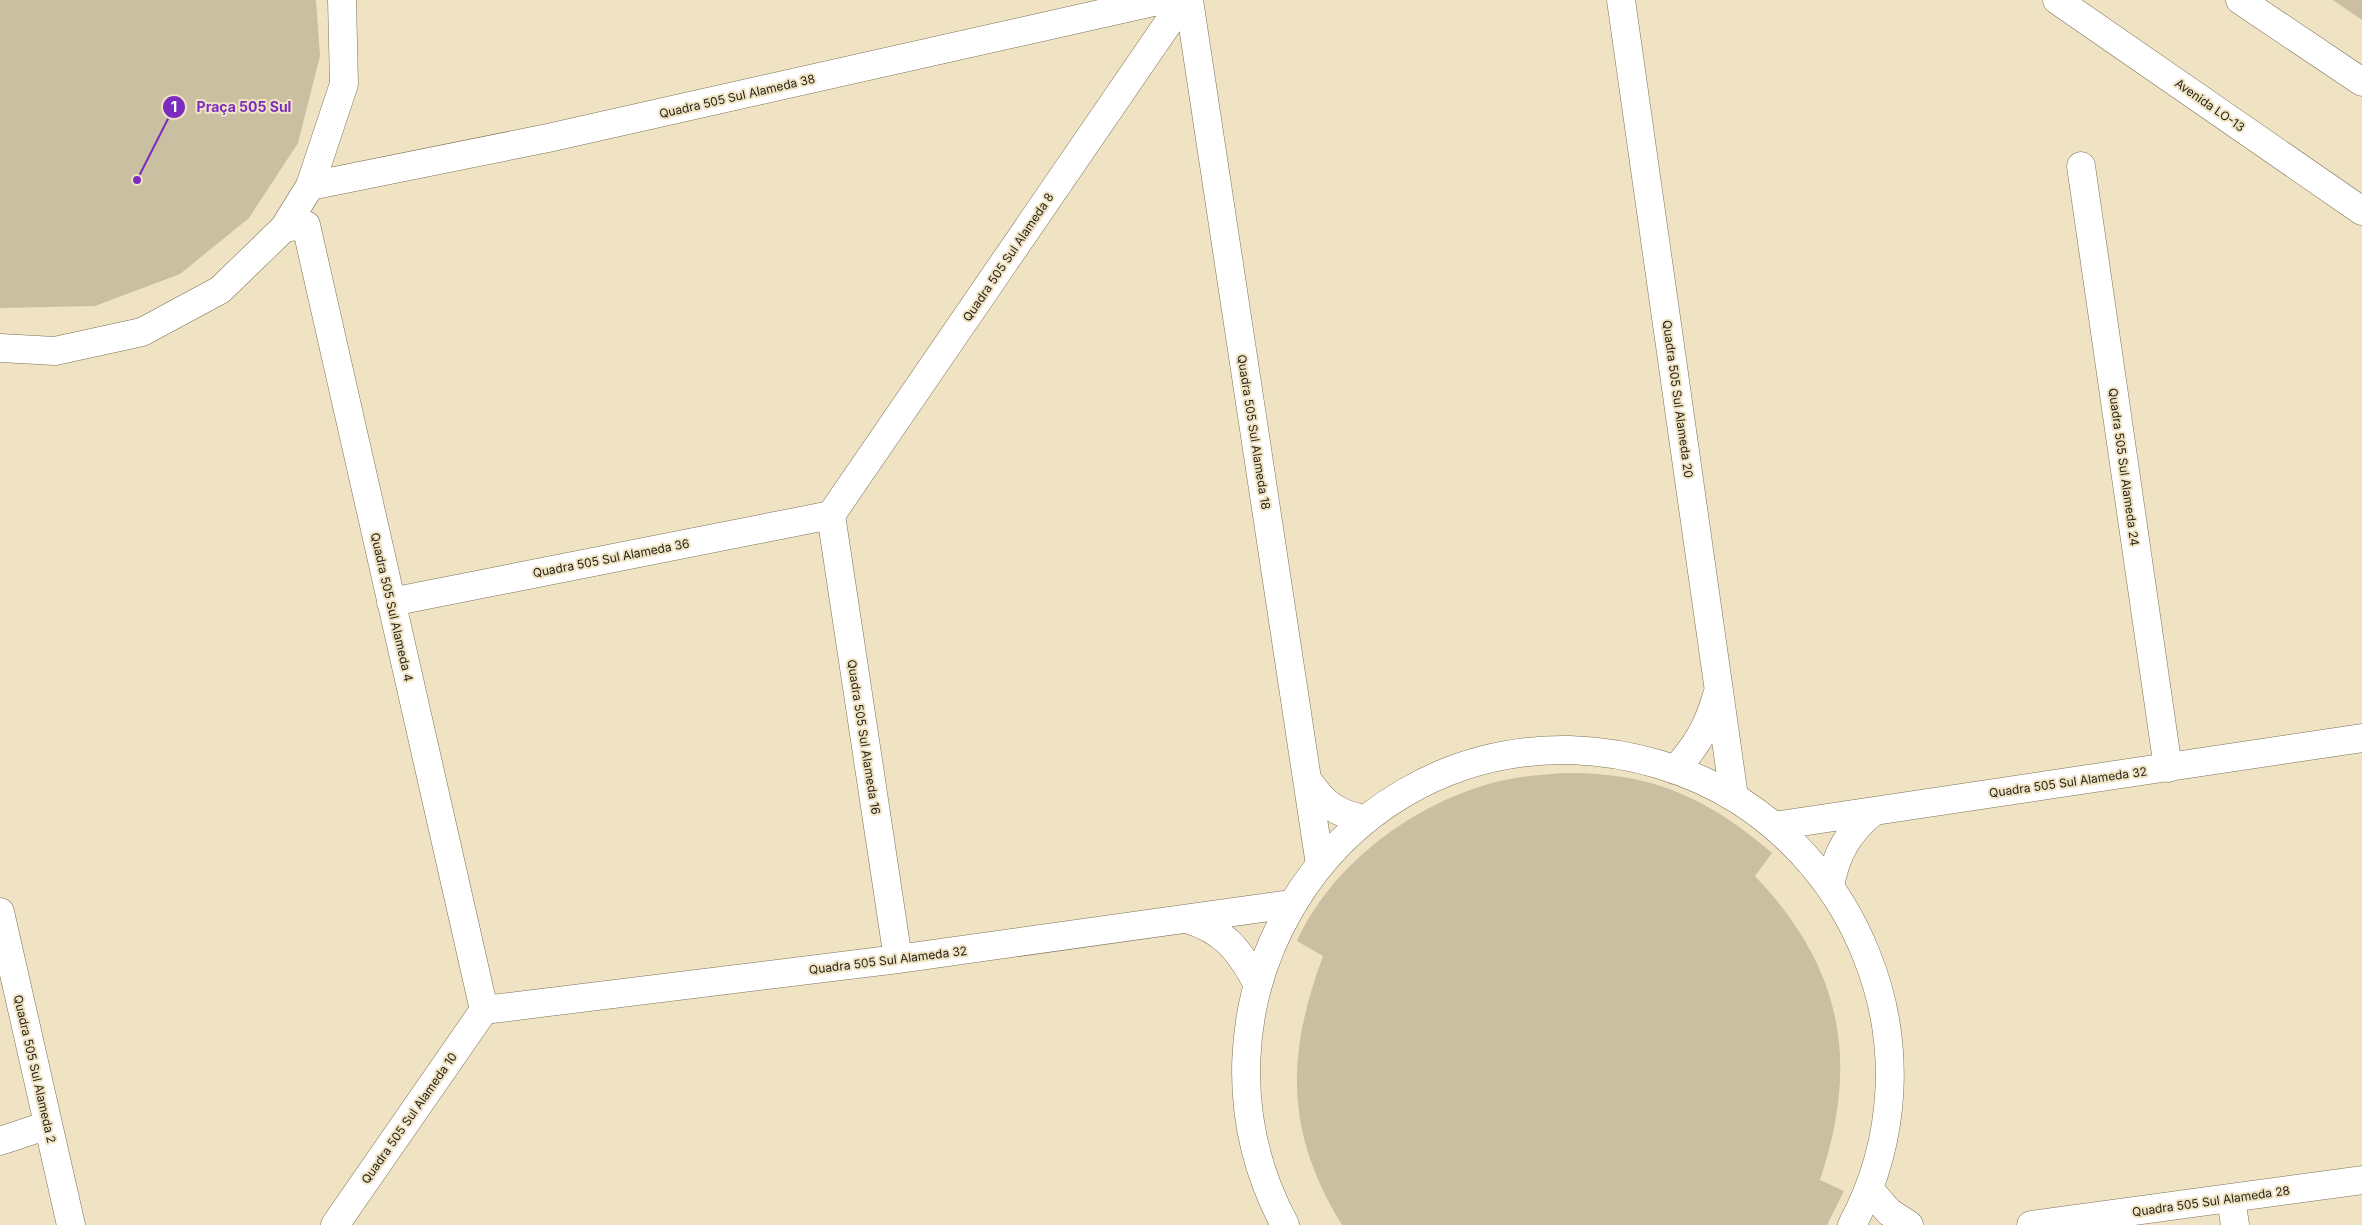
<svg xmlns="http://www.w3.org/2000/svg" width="2362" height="1225" font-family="Inter,sans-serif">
<rect width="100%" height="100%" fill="#efe3c4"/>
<path fill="#cbbfa1" d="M0,0h316l4,56 -22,87 -49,75 -69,56 -85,32 -95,2z
M2333,0h29v20z
M1564,773c87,-1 143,24 208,80l-17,23c87,92 105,184 65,304l24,11 -17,34h-485c-57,-93 -56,-169 -19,-269l-26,-15c35,-77 117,-138 199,-159 23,-6 45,-7 68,-9z"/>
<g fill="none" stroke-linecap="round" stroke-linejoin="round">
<defs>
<path id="minor" d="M1189,0l131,865
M1621,0l113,797
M2057,0l305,211
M2240,0l122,82
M2081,166l87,602
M310,186l238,-48 614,-138
M284,228l22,-3 178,785
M0,348l55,3 87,-19 78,-42 64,-62 26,-42 34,-102 -2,-84
M831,515l353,-515
M831,515l67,444
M391,602l440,-87
M1675,770c22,-25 33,-43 42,-75
M1307,779c16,24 30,36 59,40
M1774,826l588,-88
M1830,886c6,-32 18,-54 44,-75
M0,912l71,313
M1187,919c37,11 52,31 70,64
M484,1010l414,-51 393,-55
M0,1141l48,-16
M1869,1189l20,23 20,13
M2231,1198l4,27
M335,1225l149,-215
M1285,1225c-115,-214 38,-479 285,-475 60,2 120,19 170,51 57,37 101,90 126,153 36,88 31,187 -14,271
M2031,1225l331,-45"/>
</defs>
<use href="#minor" stroke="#7c7155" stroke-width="29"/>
<use href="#minor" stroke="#fff" stroke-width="28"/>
</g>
<g text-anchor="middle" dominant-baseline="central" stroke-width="4" stroke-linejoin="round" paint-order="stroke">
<g font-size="12" fill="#282318" stroke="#efe3c4">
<text transform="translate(737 96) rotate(-13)">Quadra 505 Sul Alameda 38</text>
<text transform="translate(2210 105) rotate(35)">Avenida LO-13</text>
<text transform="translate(1008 257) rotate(-56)">Quadra 505 Sul Alameda 8</text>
<text transform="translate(1678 399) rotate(82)">Quadra 505 Sul Alameda 20</text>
<text transform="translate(1254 432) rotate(81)">Quadra 505 Sul Alameda 18</text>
<text transform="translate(2124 467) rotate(82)">Quadra 505 Sul Alameda 24</text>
<text transform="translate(611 558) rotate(-11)">Quadra 505 Sul Alameda 36</text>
<text transform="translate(392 607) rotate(77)">Quadra 505 Sul Alameda 4</text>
<text transform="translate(864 737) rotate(81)">Quadra 505 Sul Alameda 16</text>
<text transform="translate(2068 782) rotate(-8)">Quadra 505 Sul Alameda 32</text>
<text transform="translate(888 960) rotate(-7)">Quadra 505 Sul Alameda 32</text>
<text transform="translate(35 1069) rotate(77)">Quadra 505 Sul Alameda 2</text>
<text transform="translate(409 1118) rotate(-55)">Quadra 505 Sul Alameda 10</text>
<text transform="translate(2211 1201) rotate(-8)">Quadra 505 Sul Alameda 28</text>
</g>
</g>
<path fill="none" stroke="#7b2cbf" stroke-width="2" d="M137 180L174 107"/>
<g fill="#7b2cbf" stroke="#efe3c4" stroke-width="2">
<circle cx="137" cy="180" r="5"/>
<circle cx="174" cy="107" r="12"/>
</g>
<g font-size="15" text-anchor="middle" font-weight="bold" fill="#fff">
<text x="174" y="112">1</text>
</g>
<g font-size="14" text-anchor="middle" font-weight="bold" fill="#7b2cbf" stroke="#efe3c4" stroke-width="4" stroke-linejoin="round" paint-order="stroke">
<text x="244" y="112">Praça 505 Sul</text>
</g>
</svg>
